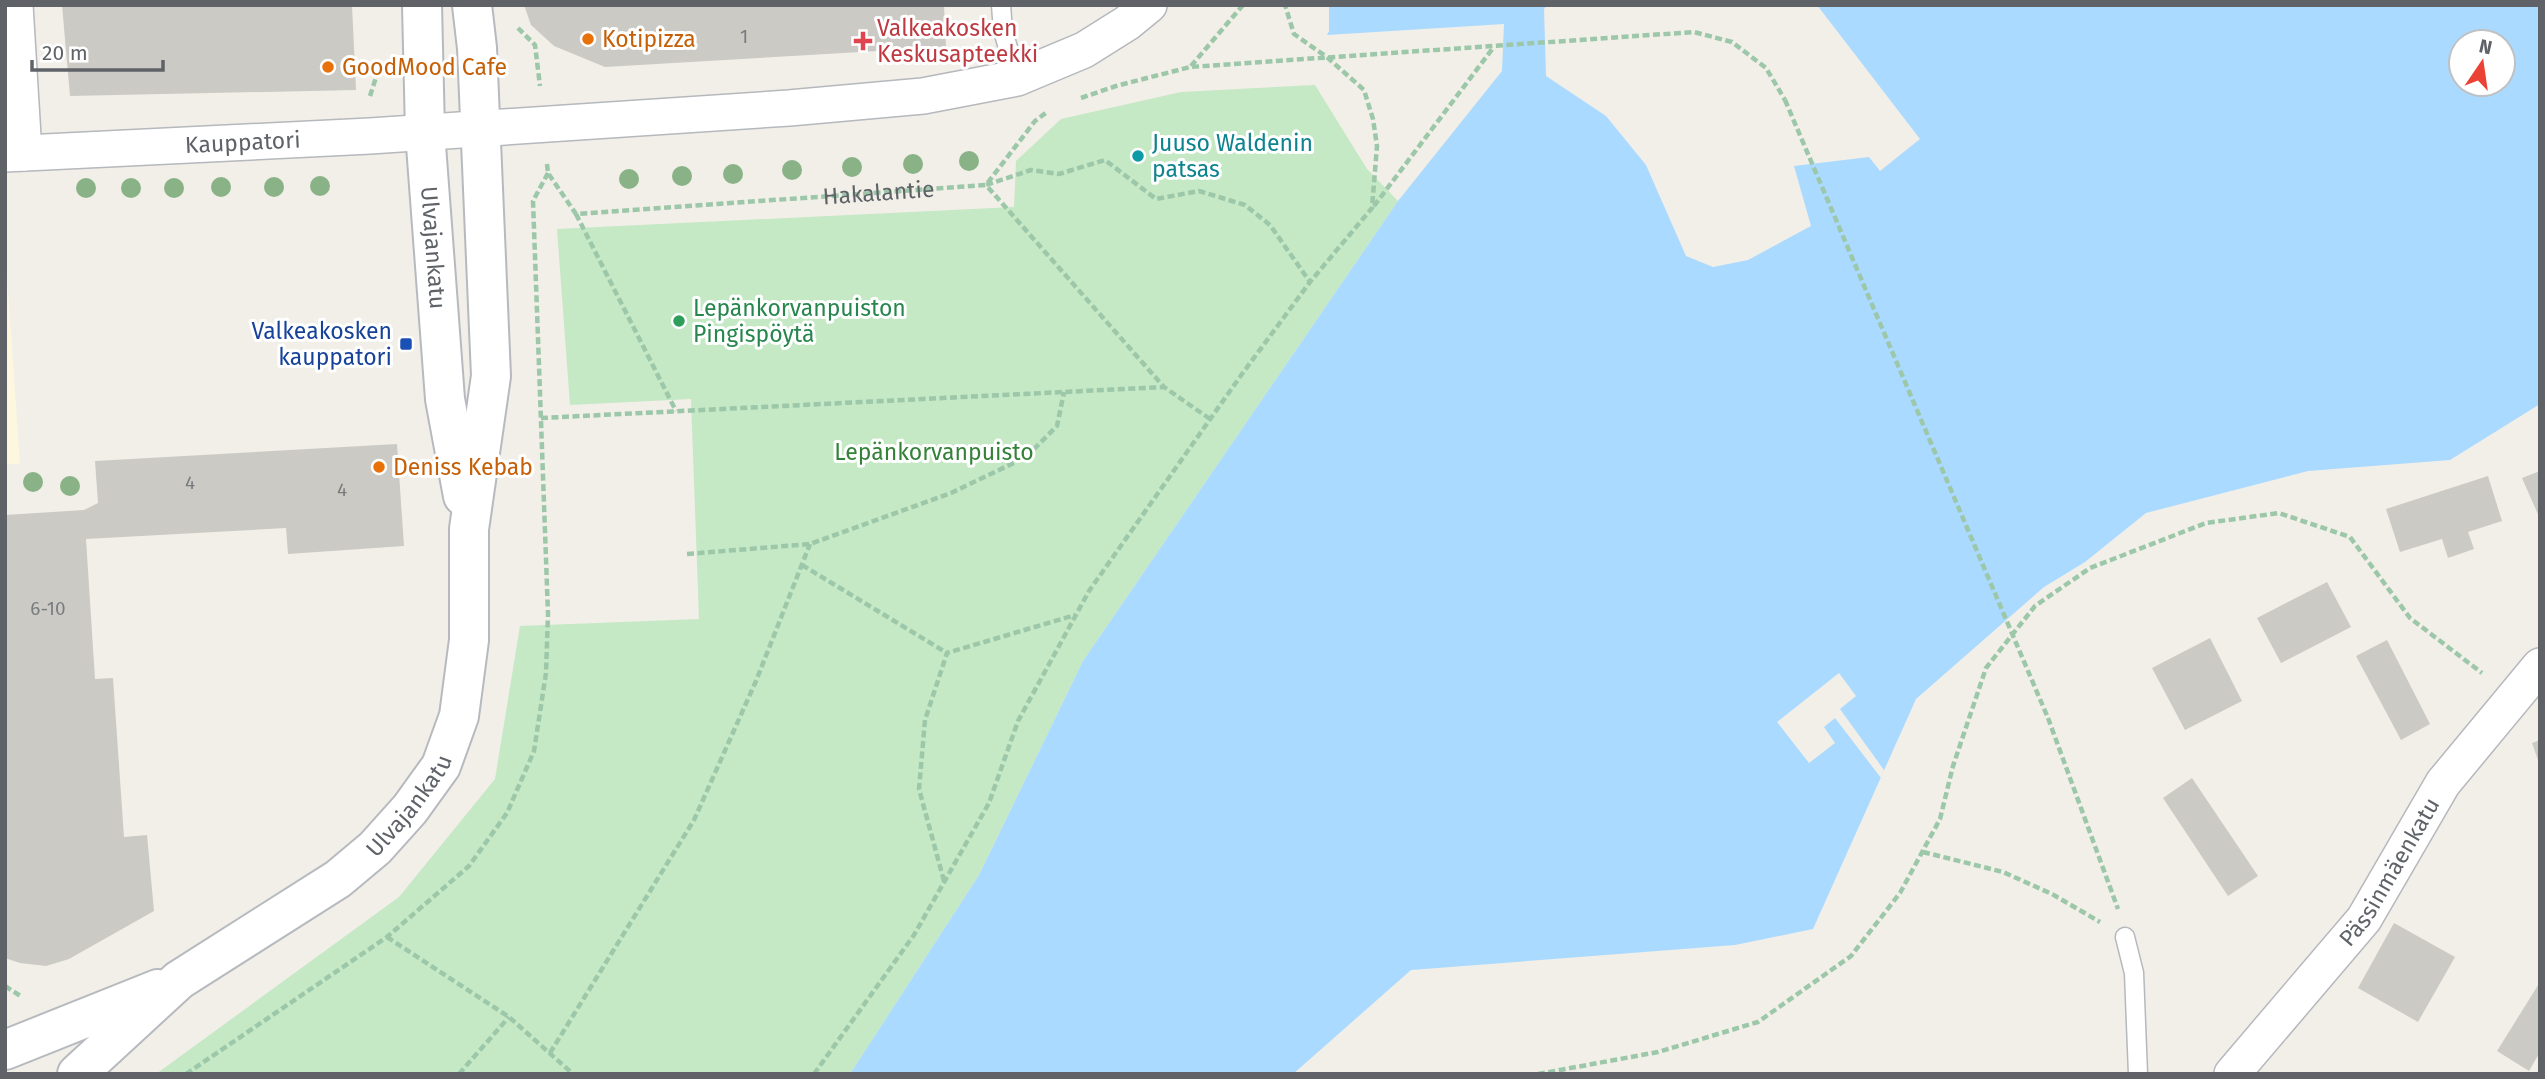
<svg xmlns="http://www.w3.org/2000/svg" width="2545" height="1079" font-family="'Fira Sans',sans-serif">
<rect width="100%" height="100%" fill="#f1efe8"/>
<path fill="#fef7e0" d="M5,247l15,217h-15z"/>
<path fill="#c5e8c5" d="M1315,85l52,84 31,32 -315,460 -104,214 -129,199h-694l243,-177 96,-118 25,-153 179,-7 -8,-220 -121,6 -13,-176 457,-22 2,-46 45,-42 120,-27z"/>
<path fill="#aadaff" fill-rule="evenodd" d="M1325,5h222l-3,4 2,67 60,40 40,49 40,91 27,11 35,-7 63,-34 -17,-60 75,-9 11,14 40,-32 -103,-134h723v399l-90,56 -142,11 -162,42 -61,49 -41,25 -128,112 -103,230 -78,16 -324,25 -118,104h-443l129,-199 104,-214 315,-460 104,-130 2,-47 -177,11 2,-4zM2461,42h42v42h-42z"/>
<path fill="#f1efe8" d="M1321,5h67v2h-59v24h-4z
M1839,673l17,23 -16,13 44,61 -3,8 -46,-60 -11,9 11,16 -26,20 -32,-41z"/>
<path fill="#cccac5" d="M62,5h290l4,85 -286,6z
M524,5h420l2,42 -341,20 -51,-21 -23,-21z
M397,444l7,102 -116,8 -2,-26 -200,11 9,140 18,-1 11,159 23,-2 7,76 -85,48 -23,7 -26,-3 -15,-5v-443l79,-5 14,-7 -3,-42z
M2540,471v48l-18,-41z
M2488,476l14,45 -34,11 6,17 -26,9 -6,-19 -42,13 -14,-43z
M2327,582l24,45 -70,36 -24,-45z
M2210,638l32,63 -57,29 -33,-62z
M2387,640l43,84 -29,16 -45,-84z
M2540,740v23h-1l-7,-20z
M2192,778l66,98 -30,20 -65,-98z
M2394,923l61,34 -37,65 -60,-34z
M2540,982v70l-11,19 -32,-20z"/>
<g fill="none" stroke-linecap="round" stroke-linejoin="round">
<defs>
<path id="lane" d="M1001,5l2,26 14,47
M2125,937l9,36 4,101"/>
<g id="street">
<path d="M15,5l9,148"/>
<path id="s2" d="M5,154l365,-18 419,-28 134,-12 94,-18 67,-28 43,-27 22,-18"/>
<path id="s3" d="M2232,1074l132,-155 79,-136 97,-117"/>
</g>
<g id="secondary">
<path id="s4" d="M422,5l3,127 20,267 18,97"/>
<path d="M5,1050l153,-61"/>
<path id="s5" d="M77,1074l102,-94 159,-101 37,-31 35,-39 31,-43 18,-50 10,-76v-111l22,-153 -14,-328 -5,-43"/>
</g>
</defs>
<use href="#lane" stroke="#b5b8bc" stroke-width="21"/>
<use href="#street" stroke="#b5b8bc" stroke-width="38"/>
<use href="#secondary" stroke="#b6babf" stroke-width="42"/>
<g stroke="#9cc7a9" stroke-width="4.5" stroke-dasharray="7 3.5" stroke-linecap="butt">
<path d="M518,28l17,17 5,41"/>
<path d="M1191,66l52,-61"/>
<path d="M370,96l10,-31"/>
<path d="M1081,98l35,-12 74,-19 504,-35 38,10 34,26 19,32"/>
<path id="s1" d="M547,164l1,9 28,41 410,-29 49,-64 12,-9"/>
<path d="M1374,206l119,-158"/>
<path d="M576,214l100,197"/>
<path d="M541,418l623,-31"/>
<path d="M1210,419l-46,-32 -178,-202 45,-15 28,4 46,-14 51,39 43,-8 46,14 25,20 40,57"/>
<path d="M687,554l123,-10 141,-51 75,-36 31,-31 7,-34"/>
<path d="M802,565l145,88"/>
<path d="M2048,718l70,191"/>
<path d="M1923,852l80,20 49,22 48,28"/>
<path d="M944,881l-25,-92 6,-69 22,-67 128,-38"/>
<path d="M387,937l122,80 64,57"/>
<path d="M5,986l17,11"/>
<path d="M550,1053l144,-233 62,-139 54,-137"/>
<path d="M186,1074l201,-137 82,-71 38,-53 27,-62 12,-78 2,-59 -15,-413 15,-28"/>
<path d="M459,1074l50,-57"/>
<path d="M814,1074l100,-139 75,-132 29,-82 71,-130 153,-217 68,-92 62,-74 5,-62 -4,-27 -9,-29 -36,-32 -34,-24 -9,-29"/>
<path d="M1538,1074l120,-22 100,-30 93,-66 49,-63 40,-74 13,-53 33,-98 49,-62 55,-38 116,-45 73,-10 71,24 60,81 72,55"/>
</g>
<use href="#lane" stroke="#fff" stroke-width="18"/>
<use href="#street" stroke="#fff" stroke-width="35"/>
<use href="#secondary" stroke="#fff" stroke-width="38"/>
<path stroke="#9cc7a9" stroke-width="4.5" stroke-dasharray="7 3.5" stroke-linecap="butt" d="M1785,100l263,618"/>
</g>
<g fill="#89b387">
<circle cx="969" cy="161" r="10"/>
<circle cx="913" cy="164" r="10"/>
<circle cx="852" cy="167" r="10"/>
<circle cx="792" cy="170" r="10"/>
<circle cx="733" cy="174" r="10"/>
<circle cx="682" cy="176" r="10"/>
<circle cx="629" cy="179" r="10"/>
<circle cx="320" cy="186" r="10"/>
<circle cx="221" cy="187" r="10"/>
<circle cx="274" cy="187" r="10"/>
<circle cx="86" cy="188" r="10"/>
<circle cx="131" cy="188" r="10"/>
<circle cx="174" cy="188" r="10"/>
<circle cx="33" cy="482" r="10"/>
<circle cx="70" cy="486" r="10"/>
</g>
<g fill="#e8710a" stroke="#fff" stroke-width="2.5">
<circle cx="588" cy="39" r="7"/>
<circle cx="328" cy="67" r="7"/>
<circle cx="379" cy="467" r="7"/>
</g>
<path fill="#e0444e" stroke="#fff" stroke-width="2.5" d="M859.5 30.5h7v7h7v7h-7v7h-7v-7h-7v-7h7z"/>
<circle fill="#0f9aa8" stroke="#fff" stroke-width="2.5" cx="1138" cy="156" r="7"/>
<circle fill="#2e9e5b" stroke="#fff" stroke-width="2.5" cx="679" cy="321" r="7"/>
<rect fill="#1a4fb4" stroke="#fff" stroke-width="2.5" x="399" y="337" width="14" height="14" rx="3.5"/>
<g text-anchor="middle" dominant-baseline="central" stroke-width="6" stroke-linejoin="round" paint-order="stroke">
<g font-size="19" fill="#7a7d7f">
<text x="744" y="36">1</text>
<text x="190" y="482">4</text>
<text x="342" y="489">4</text>
<text x="48" y="608">6-10</text>
</g>
<g font-size="23" fill="#be3a42" stroke="#fff" text-anchor="start">
<text x="877" y="28">Valkeakosken<tspan x="877" dy="26">Keskusapteekki</tspan></text>
</g>
<g font-size="23" fill="#c56008" stroke="#fff" text-anchor="start">
<text x="602" y="39">Kotipizza</text>
<text x="342" y="67">GoodMood Cafe</text>
<text x="393" y="467">Deniss Kebab</text>
</g>
<g font-size="23" fill="#5f6368" stroke="#fff">
<text stroke="none"><textPath href="#s2" startOffset="238">Kauppatori</textPath></text>
<text stroke="none"><textPath href="#s1" startOffset="362">Hakalantie</textPath></text>
<text stroke="none"><textPath href="#s4" startOffset="243">Ulvajankatu</textPath></text>
<text stroke="none"><textPath href="#s5" startOffset="430">Ulvajankatu</textPath></text>
<text stroke="none"><textPath href="#s3" startOffset="257">Pässinmäenkatu</textPath></text>
</g>
<g font-size="23" fill="#0d838f" stroke="#fff" text-anchor="start">
<text x="1152" y="143">Juuso Waldenin<tspan x="1152" dy="26">patsas</tspan></text>
</g>
<g font-size="23" fill="#27864d" stroke="#fff" text-anchor="start">
<text x="693" y="308">Lepänkorvanpuiston<tspan x="693" dy="26">Pingispöytä</tspan></text>
</g>
<g font-size="23" fill="#164399" stroke="#fff" text-anchor="end">
<text x="392" y="331">Valkeakosken<tspan x="392" dy="26">kauppatori</tspan></text>
</g>
<g font-size="23" fill="#348238" stroke="#fff">
<text x="934" y="452">Lepänkorvanpuisto</text>
</g>
</g>
<rect width="2545" height="1079" fill="none" stroke="#5f6368" stroke-width="14"/>
<g transform="translate(2482 63) rotate(13)"><circle r="33" fill="#ffffff" stroke="#bfc1c3" stroke-width="2"/>
<path d="M0-5L12 26L0 18L-12 26Z" fill="#ea4335"/>
<text y="-10" font-size="19" font-weight="bold" text-anchor="middle" fill="#5f6368">N</text>
</g>
<path d="M32 60v10h131v-10" fill="none" stroke="#5f6368" stroke-width="3.5"/>
<text x="42" y="60" font-size="21" fill="#5f6368" stroke="#ffffff" stroke-width="5" paint-order="stroke">20 m</text>
</svg>
